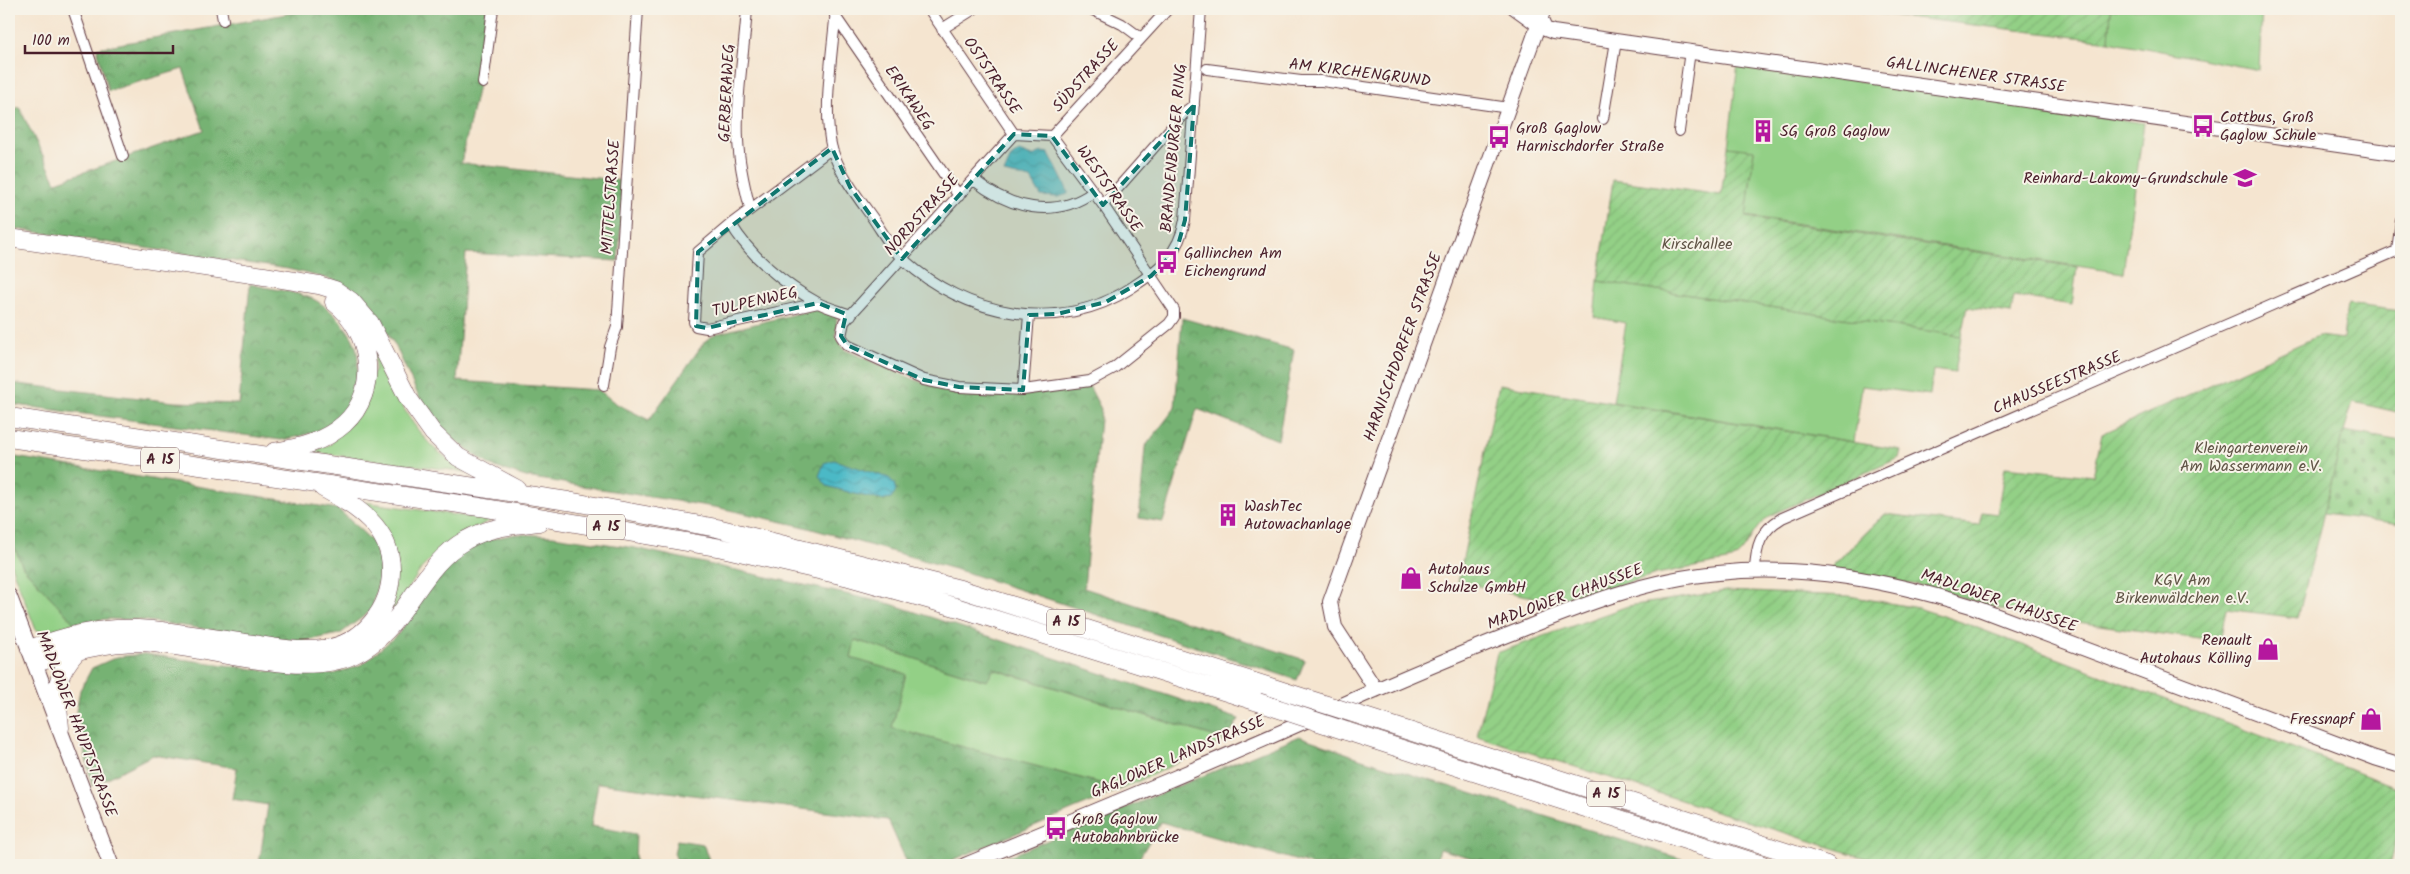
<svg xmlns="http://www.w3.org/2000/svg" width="2410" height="874" font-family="Kalam,sans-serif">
<defs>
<pattern id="forest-crowns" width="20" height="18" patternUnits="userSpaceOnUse" patternTransform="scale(1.25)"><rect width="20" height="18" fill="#76b273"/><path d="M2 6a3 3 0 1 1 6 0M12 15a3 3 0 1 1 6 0" fill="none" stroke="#63905f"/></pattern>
<pattern id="cemetery-stones" width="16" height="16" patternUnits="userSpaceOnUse" patternTransform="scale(1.25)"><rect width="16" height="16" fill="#93d086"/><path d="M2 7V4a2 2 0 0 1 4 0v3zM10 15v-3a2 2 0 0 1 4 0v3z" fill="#80b274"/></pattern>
<pattern id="garden-furrows" width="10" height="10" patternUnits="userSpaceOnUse" patternTransform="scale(1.25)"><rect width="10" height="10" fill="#93d086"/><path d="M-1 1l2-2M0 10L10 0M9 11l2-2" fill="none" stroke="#80b274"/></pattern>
<pattern id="water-waves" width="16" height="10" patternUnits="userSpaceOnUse" patternTransform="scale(1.25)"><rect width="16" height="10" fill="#4cb9c6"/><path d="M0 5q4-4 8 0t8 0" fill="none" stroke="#4196a1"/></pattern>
</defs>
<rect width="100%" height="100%" fill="#f7f3e8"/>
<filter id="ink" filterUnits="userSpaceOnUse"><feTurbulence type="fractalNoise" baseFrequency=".02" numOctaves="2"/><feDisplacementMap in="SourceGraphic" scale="10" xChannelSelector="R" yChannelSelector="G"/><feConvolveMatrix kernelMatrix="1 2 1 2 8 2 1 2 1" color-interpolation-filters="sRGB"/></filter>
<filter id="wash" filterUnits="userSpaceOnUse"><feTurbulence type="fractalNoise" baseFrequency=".0096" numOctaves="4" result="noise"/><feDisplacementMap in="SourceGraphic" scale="20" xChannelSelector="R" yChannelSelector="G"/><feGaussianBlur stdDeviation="1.12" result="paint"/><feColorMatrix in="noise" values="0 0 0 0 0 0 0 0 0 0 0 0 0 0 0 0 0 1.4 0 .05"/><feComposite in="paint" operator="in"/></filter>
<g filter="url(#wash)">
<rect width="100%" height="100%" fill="#f5e5d0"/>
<path fill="#93d086" stroke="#6e7858" d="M2111,9h151l-3,61 -150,-29z
M1738,63l406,60 -21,150 -377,-57 8,-65 -26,-4z
M1598,281l363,55 -6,37 -22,-3 -3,25 -68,-9 -8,56 -241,-40 13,-79 -32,-6z
M367,333c19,39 36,86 68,116 10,9 21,15 32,23l-157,-20 21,-8 44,-74 -1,-16z
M364,502l127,18 -44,23 -26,26 -34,53 -3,-2 9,-21 -24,-90z
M9,535l14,32 51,56 -25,10 -13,-3 -27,-70z
M855,639l131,42 7,-12 233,71 -104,49 -231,-61 -41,-70z"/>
<path fill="url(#forest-crowns)" stroke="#60684f" d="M314,9h173l-8,72 -18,82 163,18 -6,80 -152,-8 -9,128 142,9 16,13 34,17 56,-79 10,-7 104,-26 18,8 -1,21 9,13 78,33 35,8 34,4 34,-1 62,-10 13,25 -17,179 221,72 -8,20 -332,-108 -164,-46 -81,-18 -194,-31 -35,-11 -48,-34 -20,-26 -27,-59 -20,-34 -12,-12 -14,-12 -17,-9 -45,-11 -279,-41v-117l10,-4 37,75 148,-52 -21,-61 -75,22 -11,-43z
M250,284c20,5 44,7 63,15 17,8 38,31 43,48 6,22 -3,60 -22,74 -15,12 -35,16 -53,19l-272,-36v-21l166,19 64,2z
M1182,318l112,32 -16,90 -81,-31 -34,113 -24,-4 6,-71 30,-39z
M9,456l329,53 34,32 10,25 -10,44 -32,24 -41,8 -159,-22 -32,-1 -34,4 -51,-56 -14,-32z
M516,534l37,2 82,12 256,56 348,115 -13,21 -232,-71 -7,12 -132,-41 -4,18 55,16 -14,54 230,61 -181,76h-33l-20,-45 -290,-37 -7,43 45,8 -1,31h-376l9,-60 -36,-6 5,-31 -84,-13 -61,31 -16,-75 4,-21 12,-22 25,-11 27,-3 154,21 36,-1 29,-10 36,-31 36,-57 25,-23 22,-12z
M1299,736l63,23 339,106h-203l-59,-16 -4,16h-123l-151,-43 -26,43h-147z
M677,840l26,4 8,21h-32l-5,-12z"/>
<path fill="url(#cemetery-stones)" stroke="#6e7858" d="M2344,431l57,10v83l-78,-10z"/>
<path fill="url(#garden-furrows)" stroke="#6e7858" d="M1839,9h272l-2,32z
M1728,147l26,3 -8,67 331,50 -5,38 -58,-9 -3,17 -44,-6 -6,29 -363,-55 15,-101 108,15z
M2347,304l54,7v79l-4,22 -44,-10 -9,29 -46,187 -72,-9 -6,33 -206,-29 -91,-27 -94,-17 56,-55 94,11 3,-13 15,2 8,-47 88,9 9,-42 216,-98 25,3z
M1499,384l402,66 -2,8 -126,56c-24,15 -22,34 -41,46l-76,14 -94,29 -104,-21z
M1726,591l123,5 69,12 49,16 434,165v32l-11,44h-503l-410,-129 20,-83 131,-47z"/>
<path fill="url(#water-waves)" stroke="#4b6c78" d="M1019,151l13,5 10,-4 7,1 19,38v3l-10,3 -17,-1 -10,-17 -27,-6 7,-16z
M834,460l55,18 5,5 2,8 -5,7 -10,2 -26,-6 -28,-8 -8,-10 5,-13z"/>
</g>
<g filter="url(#ink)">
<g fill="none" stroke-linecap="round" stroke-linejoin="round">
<defs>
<path id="street" d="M73,9l50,147
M221,9l2,11
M747,9c-3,43 -11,87 -9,131 1,23 6,45 12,68
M836,9c-3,39 -14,102 -4,140 8,25 25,47 40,68 10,14 19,32 32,43 61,56 155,75 227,28 28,-18 48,-34 54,-68l16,-211
M929,9l85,125
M1091,9l31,15 19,14
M1513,9l25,18
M1529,9l12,11
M835,16l124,180
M942,29l32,-20
M1207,69l94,12h21l187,27
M483,83l10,-74
M1603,119l13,-78
M1679,131l11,-80
M1014,134l-170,188 -3,14 6,9 77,35 35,7 64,3 67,-9 24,-13 55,-44 5,-7v-7l-71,-105 -51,-69
M1014,134l38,2
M1052,136l116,-127
M974,180c35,28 80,40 119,12
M1103,205l83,-94 8,-6
M731,224l101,-76
M2397,251l4,-31
M818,303l-111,25 -11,-2 -2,-4 4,-70 33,-28c19,32 54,61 87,79 10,5 22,8 33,12
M604,385l6,-38 7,-20 21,-318
M1023,390l6,-75
M1755,570c1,-24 5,-39 27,-52l619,-269"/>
<path id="secondary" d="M1541,20l4,9 8,3 848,122
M1376,690l-41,-63 -5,-25 214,-593
M965,865c133,-55 267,-110 399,-170 51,-22 102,-44 154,-64 64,-26 130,-52 200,-58 86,-9 171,8 253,33l404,152 26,8"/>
<path id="primary" d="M9,596l102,269"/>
<path id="highway" d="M9,238l255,38 55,9 16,5 16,11 19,22 38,75 25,35 25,24 59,32
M9,417l559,84 149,27 243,61 326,103
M9,438l471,69 242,41 127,29 110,31 299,94
M274,452c25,-4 50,-10 70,-28 37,-33 27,-94 -10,-122
M30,649c34,-13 71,-22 108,-20 39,2 78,10 116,15 23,4 46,8 69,5 39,-4 68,-40 68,-78 1,-43 -35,-65 -68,-83
M36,663c33,-10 68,-21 103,-21 61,2 160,38 214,13 52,-23 64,-88 113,-115 22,-13 48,-15 73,-18
M1384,723l443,142
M60,728c-3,-36 -9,-48 18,-78
M1346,731l417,134"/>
</defs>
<use href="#street" stroke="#643d44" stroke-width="12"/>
<use href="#secondary" stroke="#643d44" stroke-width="16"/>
<use href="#primary" stroke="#643d44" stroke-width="17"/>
<use href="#highway" stroke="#643d44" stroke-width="19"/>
<use href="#street" stroke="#fff" stroke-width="10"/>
<use href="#secondary" stroke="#fff" stroke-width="14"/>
<use href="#primary" stroke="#fff" stroke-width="15"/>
<use href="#highway" stroke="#fff" stroke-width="18"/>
<defs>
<path id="highway-bridge" d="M1286,692l98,31
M1258,702l88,29"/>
</defs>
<use href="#highway-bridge" stroke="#643d44" stroke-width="19" stroke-linecap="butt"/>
<use href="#highway-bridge" stroke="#fff" stroke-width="18"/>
</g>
</g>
<path fill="#0f766e" fill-opacity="0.2" stroke="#0f766e" stroke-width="4" stroke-dasharray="10 6" stroke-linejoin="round" d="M1194,105l-9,115 -8,29 -26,27 -45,26 -49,12 -28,1 -6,75 -64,-3 -35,-7 -77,-35 -6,-9 5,-22 -28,-11 -111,25 -11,-2 2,-74 134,-104 18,39 52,72 112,-125 38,2 51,69z"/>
<defs>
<symbol id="bus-bare" viewBox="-9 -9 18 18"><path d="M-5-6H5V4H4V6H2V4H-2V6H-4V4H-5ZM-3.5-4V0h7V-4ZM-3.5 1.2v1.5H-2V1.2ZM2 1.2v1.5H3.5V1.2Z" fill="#b5179e" stroke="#f7f3e8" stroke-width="2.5" paint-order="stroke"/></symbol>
<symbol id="building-bare" viewBox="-9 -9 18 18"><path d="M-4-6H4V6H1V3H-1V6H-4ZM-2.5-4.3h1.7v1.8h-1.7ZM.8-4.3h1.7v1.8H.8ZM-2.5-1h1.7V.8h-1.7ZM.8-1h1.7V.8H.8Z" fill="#b5179e" stroke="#f7f3e8" stroke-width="2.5" paint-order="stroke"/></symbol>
<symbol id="school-bare" viewBox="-9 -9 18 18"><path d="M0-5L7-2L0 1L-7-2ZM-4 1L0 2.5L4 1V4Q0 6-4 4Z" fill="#b5179e" stroke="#f7f3e8" stroke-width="2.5" paint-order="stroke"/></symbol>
<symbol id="shop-bare" viewBox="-9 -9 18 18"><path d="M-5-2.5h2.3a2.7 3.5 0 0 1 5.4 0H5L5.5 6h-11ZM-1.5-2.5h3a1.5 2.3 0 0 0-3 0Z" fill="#b5179e" stroke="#f7f3e8" stroke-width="2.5" paint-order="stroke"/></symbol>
</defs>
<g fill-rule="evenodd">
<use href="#bus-bare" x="2187" y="110" width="32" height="32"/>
<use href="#building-bare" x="1747" y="115" width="32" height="32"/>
<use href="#bus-bare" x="1483" y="121" width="32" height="32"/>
<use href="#school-bare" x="2229" y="162" width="32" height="32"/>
<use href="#bus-bare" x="1151" y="246" width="32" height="32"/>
<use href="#building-bare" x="1212" y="499" width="32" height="32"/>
<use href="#shop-bare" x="1395" y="562" width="32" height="32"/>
<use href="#shop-bare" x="2252" y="633" width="32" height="32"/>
<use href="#shop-bare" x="2355" y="703" width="32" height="32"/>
<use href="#bus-bare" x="1040" y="812" width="32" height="32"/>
</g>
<g text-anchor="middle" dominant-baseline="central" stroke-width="4" stroke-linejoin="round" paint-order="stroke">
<g fill="#f7f3e8" stroke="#7e5f64" stroke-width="1">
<rect x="141" y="447.5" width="38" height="25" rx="4"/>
<rect x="587" y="514.5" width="38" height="25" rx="4"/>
<rect x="1047" y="609.5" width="38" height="25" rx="4"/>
<rect x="1587" y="781.5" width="38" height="25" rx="4"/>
</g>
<g font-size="15" font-weight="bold" fill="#4a1f2b">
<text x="160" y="460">A 15</text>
<text x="606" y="527">A 15</text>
<text x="1066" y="622">A 15</text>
<text x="1606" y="794">A 15</text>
</g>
<g font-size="16" fill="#4a1f2b" stroke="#f7f3e8">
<text transform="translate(1360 73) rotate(7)">AM KIRCHENGRUND</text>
<text transform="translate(1976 75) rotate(8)">GALLINCHENER STRASSE</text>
<text transform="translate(992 76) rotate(56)">OSTSTRASSE</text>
<text transform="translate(1086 76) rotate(-48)">SÜDSTRASSE</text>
<text transform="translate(727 93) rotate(-87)">GERBERAWEG</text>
<text transform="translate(909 98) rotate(56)">ERIKAWEG</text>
<text transform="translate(1174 148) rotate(-85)">BRANDENBURGER RING</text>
<text transform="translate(1109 189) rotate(55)">WESTSTRASSE</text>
<text transform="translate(611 197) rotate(-86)">MITTELSTRASSE</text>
<text transform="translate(922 215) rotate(-48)">NORDSTRASSE</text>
<text transform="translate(755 302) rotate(-13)">TULPENWEG</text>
<text transform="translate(1403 347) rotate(-70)">HARNISCHDORFER STRASSE</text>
<text transform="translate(2057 383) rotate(-23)">CHAUSSEESTRASSE</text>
<text transform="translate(1565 597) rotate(-20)">MADLOWER CHAUSSEE</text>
<text transform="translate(1999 601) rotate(19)">MADLOWER CHAUSSEE</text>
<text transform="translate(76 724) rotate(69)">MADLOWER HAUPTSTRASSE</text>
<text transform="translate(1178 757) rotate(-23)">GAGLOWER LANDSTRASSE</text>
</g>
<g font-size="16" fill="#4a1f2b" stroke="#f7f3e8" text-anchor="start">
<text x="2220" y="117">Cottbus, Groß<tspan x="2220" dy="18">Gaglow Schule</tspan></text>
<text x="1516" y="128">Groß Gaglow<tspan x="1516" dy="18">Harnischdorfer Straße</tspan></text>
<text x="1780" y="131">SG Groß Gaglow</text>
<text x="2228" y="178" text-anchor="end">Reinhard-Lakomy-Grundschule</text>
<text x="1184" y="253">Gallinchen Am<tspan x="1184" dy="18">Eichengrund</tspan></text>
<text x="1244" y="506">WashTec<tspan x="1244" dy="18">Autowachanlage</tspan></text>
<text x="1428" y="569">Autohaus<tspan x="1428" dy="18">Schulze GmbH</tspan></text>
<text x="2252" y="640" text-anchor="end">Renault<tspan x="2252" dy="18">Autohaus Kölling</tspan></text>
<text x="2354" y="719" text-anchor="end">Fressnapf</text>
<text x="1072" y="819">Groß Gaglow<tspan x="1072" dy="18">Autobahnbrücke</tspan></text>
</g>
<g font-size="16" fill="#605446" stroke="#f7f3e8">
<text x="1697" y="244">Kirschallee</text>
<text x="2251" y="448">Kleingartenverein<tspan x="2251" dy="18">Am Wassermann e.V.</tspan></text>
<text x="2182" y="580">KGV Am<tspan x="2182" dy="18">Birkenwäldchen e.V.</tspan></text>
</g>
</g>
<rect width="2410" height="874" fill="none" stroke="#f7f3e8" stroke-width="30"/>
<path d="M25 45v8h148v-8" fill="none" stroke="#4a1f2b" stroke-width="2.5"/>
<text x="32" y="45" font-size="15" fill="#4a1f2b" stroke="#f7f3e8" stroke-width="4" paint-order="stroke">100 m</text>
</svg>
